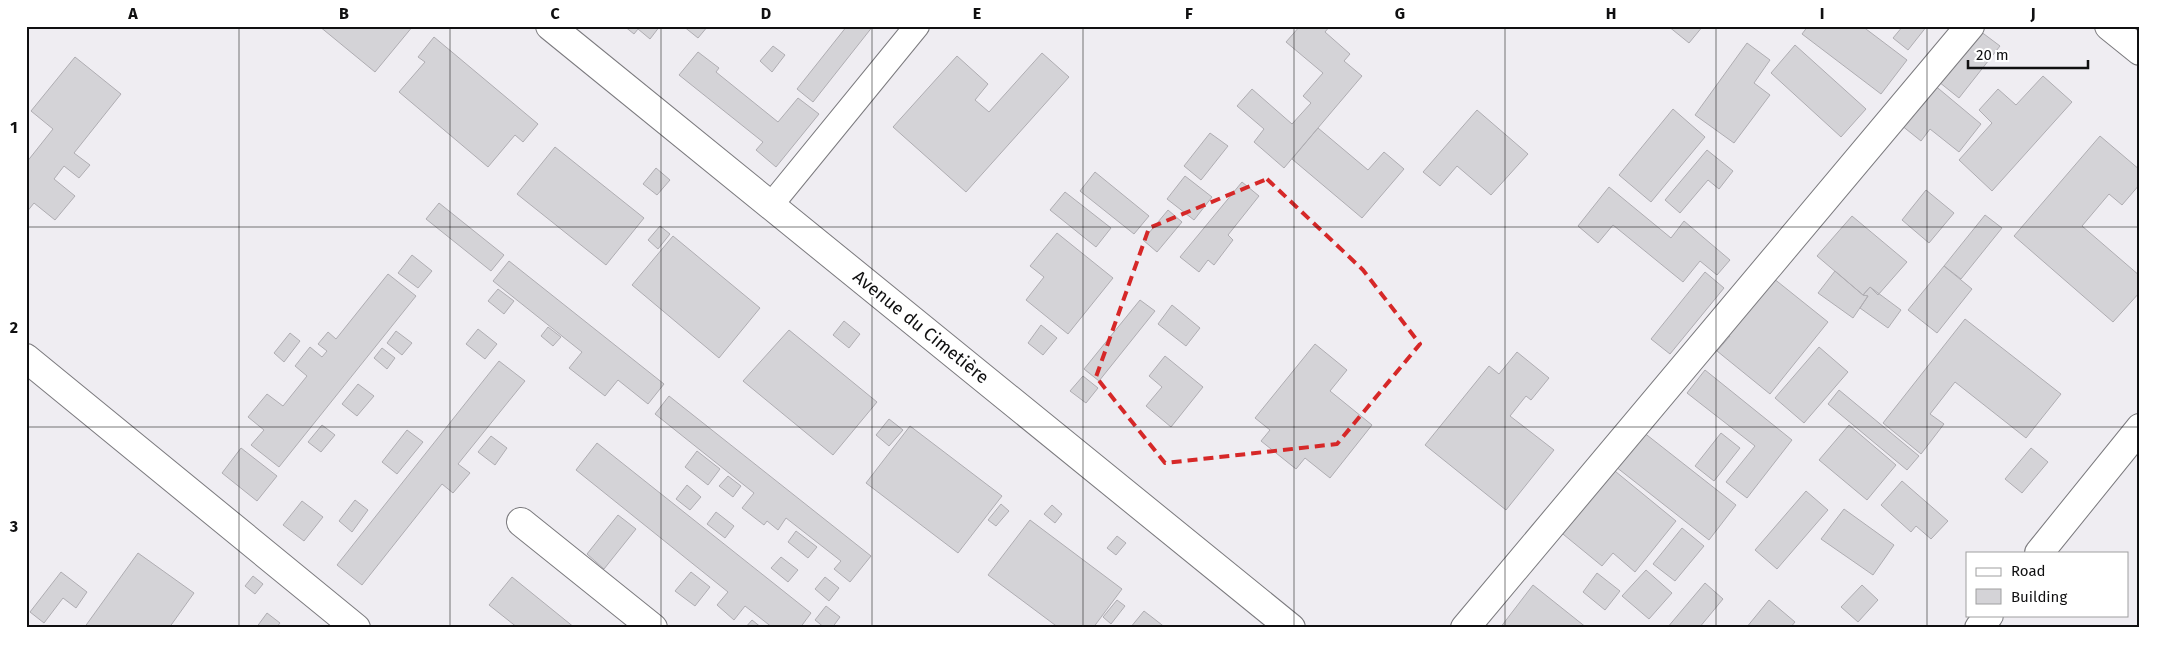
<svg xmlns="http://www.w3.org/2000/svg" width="2166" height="654" font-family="'Fira Sans',sans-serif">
<rect width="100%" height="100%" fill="#efedf2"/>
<path fill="#d4d3d7" stroke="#afadb2" d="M319,26h94l-38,46z
M624,26h36l-10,13 -12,-10 -4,5z
M683,26h25l-10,12z
M847,26h26l-60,76 -16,-13z
M1300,26h30l-5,6 25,22 -6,7 18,15 -78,92 -30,-26 10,-13 -27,-23 15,-17 40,35 19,-21 -8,-7 20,-23 -37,-31z
M1668,26h35l-14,17z
M1808,26h54l45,34 -26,34 -79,-60z
M1903,26h24l-19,24 -15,-12z
M1980,31l20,15 -41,52 -20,-16z
M434,37l104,87 -15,18 -8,-7 -27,32 -89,-75 26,-30 -7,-5z
M1747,43l23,17 -16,23 16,12 -36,48 -39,-28z
M1795,45l71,64 -25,28 -70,-64z
M773,46l12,9 -13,17 -12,-11z
M698,52l21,16 -3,4 62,50 20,-24 21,16 -43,53 -20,-17 7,-8 -84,-67z
M1042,53l27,24 -103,115 -73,-65 64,-71 31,28 -13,16 14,12z
M75,57l46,37 -47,59 16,12 -11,13 -15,-12 -10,13 21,17 -20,24 -21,-17 -8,10v-50l27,-34 -22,-18z
M2043,76l29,26 -80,89 -33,-31 33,-37 -13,-13 19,-21 18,16z
M1933,84l48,40 -22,28 -29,-23 -9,12 -20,-16z
M1673,109l32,28 -54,65 -32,-27z
M1477,110l51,44 -37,41 -34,-29 -17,20 -17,-14z
M1318,128l50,42 16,-18 20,17 -42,49 -70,-59z
M1210,133l18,13 -27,34 -17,-14z
M2100,136l40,34v14l-18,21 -13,-11 -27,32 58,50v16l-27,30 -99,-86z
M555,147l89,71 -38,47 -89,-71z
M1707,150l26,21 -14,18 -11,-9 -28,33 -15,-13z
M656,168l14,12 -13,15 -14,-11z
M1095,172l54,44 -15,18 -54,-43z
M1185,176l27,21 -18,23 -27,-21z
M1242,182l17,14 -31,39 5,5 -19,25 -6,-5 -9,12 -19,-15z
M1609,187l62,51 13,-17 46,39 -13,15 -17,-14 -17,21 -70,-57 -15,18 -20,-17z
M1926,190l28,23 -25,30 -27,-23z
M1065,192l46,36 -15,19 -46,-37z
M439,203l65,52 -13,16 -65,-52z
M1168,210l14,12 -25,30 -14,-12z
M1985,215l17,13 -41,51 -17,-13z
M1852,216l55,46 -29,33 -8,-8 -7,8 -46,-39z
M660,226l10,8 -12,15 -10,-9z
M1057,233l56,45 -45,56 -42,-34 18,-23 -14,-11z
M673,236l87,72 -41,50 -87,-73z
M412,255l20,16 -14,17 -20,-15z
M509,261l155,123 -16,20 -30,-24 -13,16 -36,-28 13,-16 -89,-71z
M1944,266l28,23 -35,44 -29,-23z
M1835,271l28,24 5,1 -15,22 -35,-25z
M1705,272l19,16 -54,66 -19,-15z
M388,274l28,22 -137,171 -28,-22 13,-15 -16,-13 19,-23 16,12 24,-30 -12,-10 15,-19 12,10 5,-6 -9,-7 10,-12 8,7z
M1768,274l60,48 -58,72 -53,-43 13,-15 -8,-5z
M1870,287l31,23 -13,18 -28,-20 8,-12 -5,-1z
M498,289l16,12 -10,13 -16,-13z
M1140,300l15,11 -56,70 -15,-12z
M1172,305l28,23 -14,18 -28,-22z
M1965,319l96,75 -35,44 -71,-56 -25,32 14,10 -23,30 -38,-31z
M844,321l16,13 -11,14 -16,-13z
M1041,325l16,13 -14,17 -15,-12z
M548,327l13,10 -8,9 -12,-10z
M478,329l19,15 -12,15 -19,-15z
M789,330l88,72 -44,53 -90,-74z
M396,331l16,12 -10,12 -15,-12z
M290,333l10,8 -16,21 -10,-9z
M1315,344l32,26 -17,21 42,34 -42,53 -25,-20 -9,11 -35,-28 9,-11 -15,-12z
M1819,347l29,25 -44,51 -29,-25z
M382,348l13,10 -8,11 -13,-11z
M1517,352l32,26 -18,22 -5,-4 -16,20 44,34 -48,60 -81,-65 64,-79 10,8z
M1165,356l38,31 -32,40 -25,-21 16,-19 -13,-11z
M499,361l26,20 -67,83 12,9 -17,20 -11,-9 -80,101 -25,-20z
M1705,370l87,70 -45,58 -21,-16 29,-36 -68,-53z
M1083,376l15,12 -12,15 -16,-12z
M358,384l16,12 -17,20 -15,-12z
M1839,390l80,66 -12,14 -79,-66z
M669,396l202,160 -21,26 -16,-13 7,-8 -55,-43 -8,12 -11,-9 -3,4 -22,-17 12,-15 -99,-79z
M889,419l14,11 -14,16 -13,-11z
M322,425l13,10 -14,17 -13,-10z
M1849,425l47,40 -29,35 -48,-40z
M910,426l92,70 -44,57 -92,-70z
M1638,428l98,77 -27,35 -98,-77z
M407,430l16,12 -26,32 -15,-12z
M1721,433l19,15 -26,33 -19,-15z
M491,436l16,12 -12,17 -17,-13z
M597,443l214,170 -11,15h-27l-28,-22 -11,14 -17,-15 11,-13 -152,-122z
M241,448l36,28 -20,25 -35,-28z
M2031,448l17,14 -26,31 -17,-14z
M697,451l23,18 -12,16 -23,-18z
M1610,467l66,54 -41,51 -22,-19 -11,13 -44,-36z
M728,476l13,10 -8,11 -14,-11z
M1902,481l46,40 -17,18 -15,-13 -5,6 -30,-27z
M687,485l14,12 -11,13 -14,-11z
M1806,491l22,19 -51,59 -22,-19z
M355,500l13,10 -16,22 -13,-11z
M302,501l21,16 -19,24 -21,-16z
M1001,504l8,7 -13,15 -8,-6z
M1052,505l10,9 -7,9 -11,-9z
M1844,509l50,36 -21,30 -52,-36z
M716,512l18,14 -9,12 -18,-14z
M618,515l18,14 -32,40 -17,-15z
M1030,520l92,69 -29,39h-34l-71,-53z
M1682,528l22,18 -29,35 -22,-17z
M796,531l21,16 -9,11 -20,-16z
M1117,536l9,7 -10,12 -9,-7z
M138,553l56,40 -25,35h-85z
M781,557l17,13 -10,12 -17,-14z
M1646,570l26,23 -23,26 -27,-23z
M61,572l26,20 -11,16 -13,-10 -19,25 -14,-11z
M691,572l19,15 -15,19 -20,-15z
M1597,573l23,18 -15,19 -22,-18z
M253,576l10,8 -8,10 -10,-8z
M512,577l63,51h-57l-29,-23z
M825,577l14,11 -10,13 -14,-12z
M1705,583l18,16 -24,29h-32z
M1533,585l54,43h-87z
M1862,585l16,15 -20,22 -17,-15z
M1117,600l8,6 -14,18 -8,-7z
M1769,600l26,22 -5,6h-44z
M826,606l14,11 -8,11h-7l-10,-8z
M1144,611l22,17h-36z
M267,613l13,10 -4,5h-20z
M752,620l10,8h-17z"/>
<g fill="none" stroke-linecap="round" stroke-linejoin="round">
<defs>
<path id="lane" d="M771,205l146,-179"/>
<path id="street" d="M550,26l741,602
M2109,26l31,25
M26,358l330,270
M521,522l132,106
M2039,553l101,-125
M1465,628l505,-602
M1979,628l10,-13"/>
</defs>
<use href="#lane" stroke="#7b7a7e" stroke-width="26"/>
<use href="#street" stroke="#7b7a7e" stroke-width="30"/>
<use href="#lane" stroke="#fff" stroke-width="24"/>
<use href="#street" stroke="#fff" stroke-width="28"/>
</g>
<path fill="none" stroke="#d62828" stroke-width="4" stroke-dasharray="10 6" stroke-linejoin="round" d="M1267,179l96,91 57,74 -83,100 -172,19 -69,-86 53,-149z"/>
<path fill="none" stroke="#101011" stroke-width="1" stroke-opacity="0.55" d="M239,26v602M450,26v602M661,26v602M872,26v602M1083,26v602M1294,26v602M1505,26v602M1716,26v602M1927,26v602M26,227h2114M26,427h2114"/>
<g text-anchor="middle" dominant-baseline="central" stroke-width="4" stroke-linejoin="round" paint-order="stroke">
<g font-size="18" fill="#101011" stroke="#fff">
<text transform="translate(921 327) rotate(39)">Avenue du Cimetière</text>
</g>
</g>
<rect width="2166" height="654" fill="none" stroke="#ffffff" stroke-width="55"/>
<rect x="1966" y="552" width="162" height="65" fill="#ffffff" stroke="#9f9fa0"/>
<rect x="1976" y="568" width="25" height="8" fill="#ffffff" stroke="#9f9fa0"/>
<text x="2011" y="576" font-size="15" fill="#101011">Road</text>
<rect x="1976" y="589" width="25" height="15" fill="#d4d3d7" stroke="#9f9fa0"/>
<text x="2011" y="602" font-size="15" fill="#101011">Building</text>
<path d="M1968 60v8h120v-8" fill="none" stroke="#101011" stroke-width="2.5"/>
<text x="1976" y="60" font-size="15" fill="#101011" stroke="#ffffff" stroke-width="4" paint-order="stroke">20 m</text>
<rect x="28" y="28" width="2110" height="598" fill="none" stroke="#101011" stroke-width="2"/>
<g font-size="16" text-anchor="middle" font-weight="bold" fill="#101011">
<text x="133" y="19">A</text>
<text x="344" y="19">B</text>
<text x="555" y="19">C</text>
<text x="766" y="19">D</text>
<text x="977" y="19">E</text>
<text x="1189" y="19">F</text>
<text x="1400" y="19">G</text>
<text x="1611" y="19">H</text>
<text x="1822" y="19">I</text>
<text x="2033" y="19">J</text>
<text x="14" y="133">1</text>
<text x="14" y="333">2</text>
<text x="14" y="532">3</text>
</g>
</svg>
